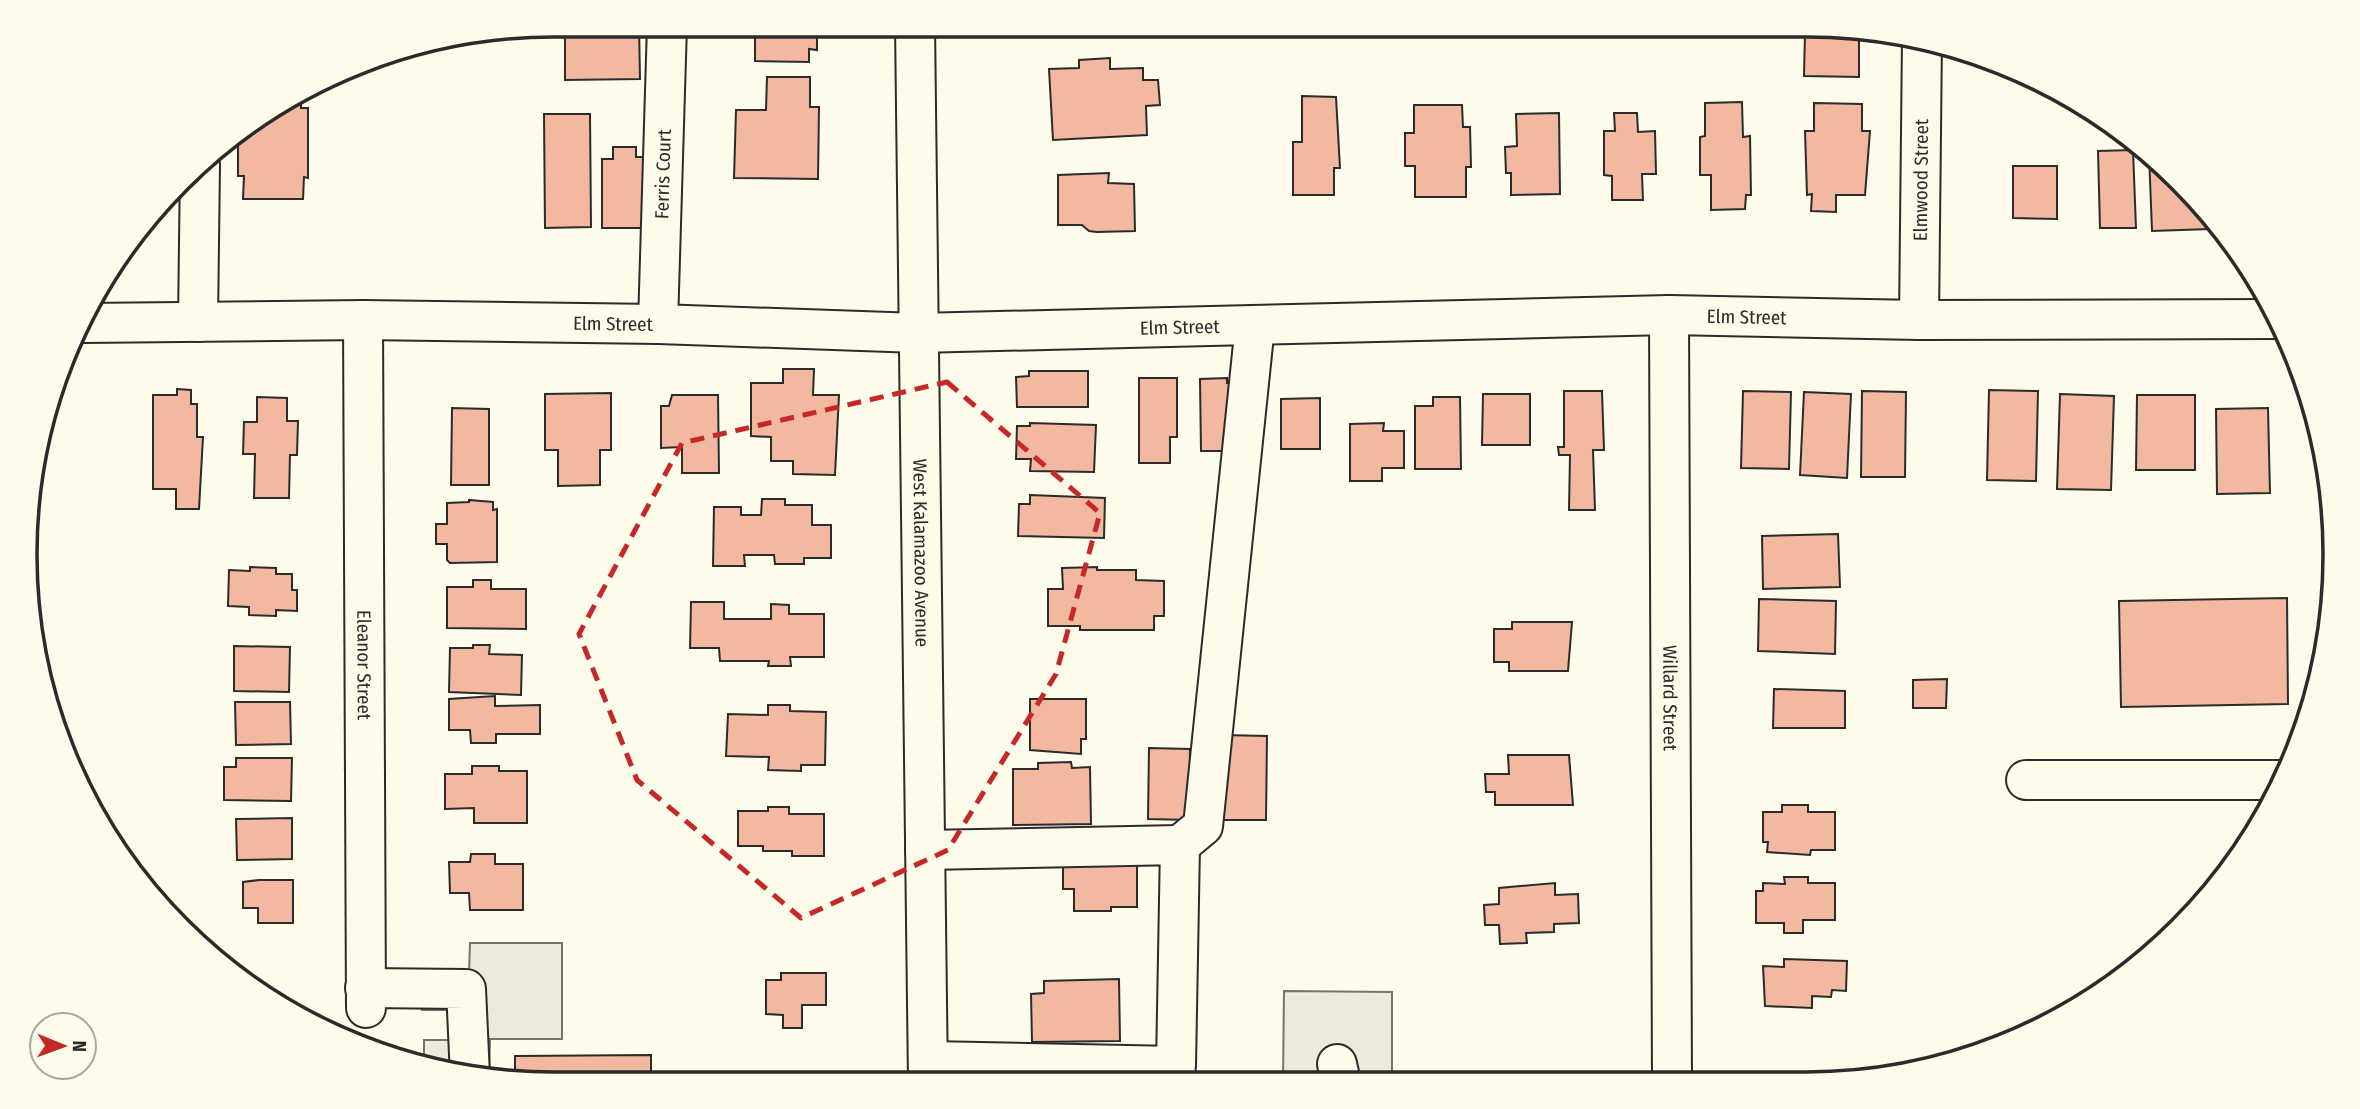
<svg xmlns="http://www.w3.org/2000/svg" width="2360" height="1109" font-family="'Fira Sans Condensed',sans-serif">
<rect width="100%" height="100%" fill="#fdfbea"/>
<path fill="#eceadb" stroke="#74746e" stroke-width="2" d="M470,943h92v96h-72l-1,39 -38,-4 -27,-8v-26h30l-1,-30h-31v-36h47z
M1284,991l108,1v90h-109z"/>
<path fill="#f2b8a0" stroke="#2b2b2b" stroke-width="2" d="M565,25h74l1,54 -75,1z
M755,25h62v25l-8,-1v13l-54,-1z
M1034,25h33v2h-33z
M1805,32l54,1v44l-55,-1z
M1110,58v11l33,-1v12h15l2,25 -14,1 1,29 -94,5 -4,-71 30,-1v-8z
M767,77h43v30h9l-1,72 -84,-1 2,-68h30z
M1302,96l34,1 4,71h-6v27h-41v-53h9z
M301,97v11h7v70l-4,-1 -1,22h-60l1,-23h-6v-45z
M1742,102l1,35 7,-1 1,59h-5l-1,14 -34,1v-35h-11v-38l5,-1v-33z
M1814,103l48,1v27h8l-5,64h-29v17l-25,-1 1,-17 -5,1 -2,-64h9z
M1414,105h48l1,22h7l1,40h-5v30h-51v-31h-10v-33h9z
M1559,113l1,81 -49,1v-22h-5l-1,-26 12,-1 -1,-32z
M1614,113h23l1,19 17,-1 1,43h-14l1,26h-31v-24l-8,-1v-44h11z
M544,114h46l1,113 -46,1z
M613,147h23v10h12v71h-46v-69h11z
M2133,150l3,78h-36l-2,-77z
M2149,154l32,26 28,35 1,14 -58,2z
M2013,166h44v53l-44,-1z
M1109,173l-1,10 26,1 1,47 -38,1 -8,-1 -7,-6h-24v-50z
M783,369h31l-1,26h26l-4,80 -42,-1v-13h-22v-24l-20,-1v-53h32z
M1029,371h59v36h-71l-1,-30 13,-1z
M1139,378h38v59h-7v26h-31z
M1227,378v5h12l-7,68h-31l-1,-72z
M177,389l14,1v14h6v33h6l-4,72h-23v-20h-23v-94h24z
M1989,390l49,1 -2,90 -49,-1z
M1564,391h38l2,59h-11l2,60h-26l1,-55h-11l-1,-8h6z
M1743,391l48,1 -2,77 -48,-1z
M1862,391l44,1 -1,85h-44z
M1804,392l47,2 -4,84 -47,-3z
M611,393v57h-11v35l-42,1v-36h-13v-56z
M1483,394h47v51h-48z
M2060,394l54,2 -3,94 -54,-1z
M672,395h46l1,78h-37v-26l-21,1v-42h8z
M2137,395h58v75h-59z
M257,397l30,1v23h11l-1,34h-7l-1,43h-35l1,-44h-12l1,-32h13z
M1433,397h27l1,72h-46v-63h18z
M1320,398v51h-39v-50z
M452,408l37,1v76h-38z
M2268,408l2,85 -53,1 -1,-85z
M1030,423l66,2 -2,47 -64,-1 1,-12h-15l1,-33h13z
M1384,423l-1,8h21v37h-22v13h-32v-57z
M1030,495l75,3 -1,40 -86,-2 1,-32h11z
M762,499h23v6h27v20h19v33h-27v6h-29l-1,-9h-30l1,11h-32l1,-59h27v8h20z
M469,500l24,2v8l4,-1v53l-47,1 -3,-3v-16h-11v-20h11v-21l22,-1z
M1838,534l2,53 -77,2 -1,-53z
M250,567l26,1v6h16v16h5v21l-21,-1v6l-27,-1v-8l-21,-1 1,-36 21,1z
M1097,567v3h39v10l28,1v35h-10v14h-74v-4h-32v-37h15l-1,-21z
M473,580h18v9h35v40l-79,-1v-41h26z
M2287,598l1,106 -167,3 -2,-106z
M1759,599l77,2 -1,53 -77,-3z
M691,602h33v17h47v-15l18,1v9h35v43h-34l1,9h-23l1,-5h-49l-1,-13h-29z
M1512,622h60l-4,49h-59v-9h-15v-33h18z
M473,645h17l-1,9 33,1 -1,40 -72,-3 1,-44h23z
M234,646l56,1 -1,45 -55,-1z
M1947,679l-1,29h-33v-28z
M1774,689l71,2v37h-72z
M495,696v10l45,-1v29h-44v9h-25l-1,-13h-21v-31z
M1030,699h56v40h-5v15l-51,-4z
M235,702h55l1,42 -55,1z
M768,705h22v6l36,1 -1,53h-24v6l-33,-1 1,-13 -43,-1 2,-42 40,1z
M1222,735l45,1 -1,84h-44z
M1149,748l41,1 -1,71 -41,-1z
M1508,755h61l4,50h-78v-13h-9l-1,-18h24z
M236,758h56l-1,43 -67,-1v-33h12z
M1071,762l1,6 18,-1 1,57 -78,1v-56h25v-6z
M472,766h27v5h28v52h-53v-15l-29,1v-35h27z
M1782,805h26v7h27v38h-24l-1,5 -43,-3 1,-10h-5v-30h19z
M768,807h21v7h35v42h-32v-5h-29v-5h-25v-35h30z
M292,818v41l-55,1 -1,-41z
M471,854h24v10h28v46h-53l-1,-17h-19l-1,-31h21z
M1063,859l74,6v42h-26v4h-37v-22h-11z
M1784,877h24v6h27v37h-32v13h-19v-10h-28v-32h7v-8l22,1z
M259,880h34v43h-35v-15h-15v-26z
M1555,883v12l23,-1 1,29 -25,1v8l-28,1 1,10 -27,1 -1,-19h-14l-1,-20 15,-1v-16z
M1784,959l63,2 -1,30 -14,-1 -1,7 -19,-1v12l-47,-2 -2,-40 21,1z
M781,973h45v32h-24v23h-19v-13l-17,-1v-34h15z
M1119,979l1,62 -88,1 -1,-48 13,-1v-12z
M651,1055v29h-97l-39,-3v-25z"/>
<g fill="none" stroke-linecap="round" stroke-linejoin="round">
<defs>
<g id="minor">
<path id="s1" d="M1669,315l3,766"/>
<path id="s2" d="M363,320l3,688"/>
<path id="s3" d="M1919,320l3,-282"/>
<path d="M198,322l2,-158"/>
<path id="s4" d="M83,323l280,-3 295,4 260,9 751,-18 250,5 359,-1"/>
<path id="s5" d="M658,324l9,-299"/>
<path d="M2026,780h256"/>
<path d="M1180,845l23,-19 52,-501"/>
<path d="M925,850l255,-5 -4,221 -247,-5"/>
<path d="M365,988l101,1 4,87"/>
<path d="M1337,1064l4,18"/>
</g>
<g id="major">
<path id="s6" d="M915,25l13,1058"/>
</g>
</defs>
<use href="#minor" stroke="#2b2b2b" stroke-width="42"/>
<use href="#major" stroke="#2b2b2b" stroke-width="42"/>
<use href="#minor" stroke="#fdfbea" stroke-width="38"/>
<use href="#major" stroke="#fdfbea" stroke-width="38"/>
</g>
<path fill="none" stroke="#c62828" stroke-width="5" stroke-dasharray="14 9" stroke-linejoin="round" d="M947,382l153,131 -44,161 -108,176 -147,68 -164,-138 -58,-146 103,-191z"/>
<g text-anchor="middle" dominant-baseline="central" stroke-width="5" stroke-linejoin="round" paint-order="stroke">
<g font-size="19" fill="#2b2b2b" stroke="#fdfbea">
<text stroke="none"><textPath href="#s5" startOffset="150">Ferris Court</textPath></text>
<text stroke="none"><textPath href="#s3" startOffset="140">Elmwood Street</textPath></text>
<text stroke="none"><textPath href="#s4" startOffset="1664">Elm Street</textPath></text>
<text stroke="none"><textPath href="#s4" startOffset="530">Elm Street</textPath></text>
<text stroke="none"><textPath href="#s4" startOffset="1097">Elm Street</textPath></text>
<text stroke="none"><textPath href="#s6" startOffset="528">West Kalamazoo Avenue</textPath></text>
<text stroke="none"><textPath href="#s2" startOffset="345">Eleanor Street</textPath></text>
<text stroke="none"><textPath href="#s1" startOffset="383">Willard Street</textPath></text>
</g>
</g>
<path d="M0 0H2360V1109H0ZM554 37H1806A517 517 0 0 1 2323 554V555A517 517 0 0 1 1806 1072H554A517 517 0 0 1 37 555V554A517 517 0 0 1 554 37Z" fill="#fdfbea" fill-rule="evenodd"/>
<path fill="none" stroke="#2b2b2b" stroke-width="3.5" d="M554 37H1806A517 517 0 0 1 2323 554V555A517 517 0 0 1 1806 1072H554A517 517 0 0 1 37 555V554A517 517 0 0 1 554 37Z"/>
<g transform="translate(63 1046) rotate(91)"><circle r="33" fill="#fdfbea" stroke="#a9a89e" stroke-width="2"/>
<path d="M0-5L12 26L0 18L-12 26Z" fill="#c62828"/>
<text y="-10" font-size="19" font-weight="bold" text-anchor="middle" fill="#2b2b2b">N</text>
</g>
</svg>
